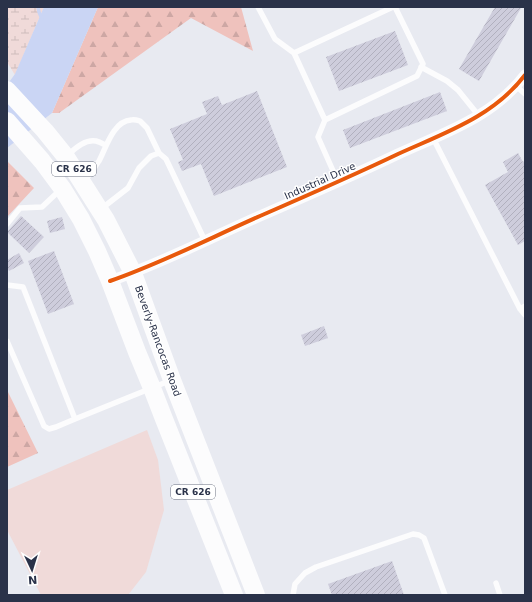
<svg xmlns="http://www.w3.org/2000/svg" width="532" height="602" font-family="'DejaVu Sans',sans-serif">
<defs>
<pattern id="forest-firs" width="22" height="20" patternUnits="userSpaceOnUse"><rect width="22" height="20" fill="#efc2bd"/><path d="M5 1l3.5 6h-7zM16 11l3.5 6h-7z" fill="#cda7a4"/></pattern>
<pattern id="wetland-marsh" width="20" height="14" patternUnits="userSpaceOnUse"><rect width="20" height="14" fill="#f0dad9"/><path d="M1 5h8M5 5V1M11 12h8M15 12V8" fill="none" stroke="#cebcbc"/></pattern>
<pattern id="building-hatch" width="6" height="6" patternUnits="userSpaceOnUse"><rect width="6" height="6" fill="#cecddc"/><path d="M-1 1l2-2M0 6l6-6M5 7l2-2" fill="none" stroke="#b1b0be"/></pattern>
</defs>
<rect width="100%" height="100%" fill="#e8eaf1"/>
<path fill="url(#forest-firs)" d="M98,7h143l12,44 -62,-33 -132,95h-7z
M7,161l27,27 -27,29z
M7,390l31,63 -31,14z"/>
<path fill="url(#wetland-marsh)" d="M7,7h37l-29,68 -8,-13z"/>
<path fill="#f0dad9" d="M147,430l11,30 6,50 -18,62 -18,23h-87l-34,-65v-40z"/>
<path fill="#cad5f4" d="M44,7h54l-46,106 -45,35v-63l8,-11z"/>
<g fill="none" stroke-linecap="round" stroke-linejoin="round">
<path stroke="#cad5f4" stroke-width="3.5" d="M38,7l1,5 3,7"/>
</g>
<path fill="url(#building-hatch)" d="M495,7h24l2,1 -42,73 -20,-12z
M395,31l13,34 -69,26 -13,-34z
M257,91l30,76 -73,29 -13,-32 -19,7 -4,-9 5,-2 -13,-31 37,-15 -5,-12 16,-6 4,9z
M440,92l7,19 -97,37 -7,-18z
M518,153l5,9 2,-2v81l-7,4 -33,-60 23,-13 -5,-10z
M21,216l23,21 -15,16 -22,-21z
M62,217l3,12 -15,4 -3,-12z
M54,251l20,53 -26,10 -20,-53z
M19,253l5,10 -15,8 -2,-4v-7z
M324,326l4,12 -23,8 -4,-11z
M392,561l12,34h-72l-4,-11z"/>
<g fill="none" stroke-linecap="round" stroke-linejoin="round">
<path stroke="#fcfcfd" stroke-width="5.5" d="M258,7l17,32 19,14
M421,67l26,14 11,9 21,26
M516,86l9,8
M325,120l-31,-67 99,-46
M433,138l87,171 5,-3
M68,155c7,-7 18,-16 28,-14 4,1 7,3 9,4
M84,181c6,-6 10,-13 15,-20 7,-13 14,-40 32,-41 3,-1 6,0 9,1l7,7 12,25
M338,182l-20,-45 7,-17 92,-44 6,-12 -28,-57
M101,209l27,-21 11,-20 12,-12 8,-3 7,6 39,82
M7,224l13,-16 22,-1 18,-17
M7,285l16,2 52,132 94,-38
M520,309l5,6
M7,341l37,85 5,3 7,-2 19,-8
M496,583l4,12
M293,595l2,-11 10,-11 11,-6 97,-33 6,1 5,3 21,57"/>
<path stroke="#fcfcfd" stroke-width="11" d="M110,281c52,-18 100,-43 150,-65 46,-20 92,-40 138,-62 46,-21 95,-37 127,-79"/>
<path stroke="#fcfcfd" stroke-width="18" d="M7,90l38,41 21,26 40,63 27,53 39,107 84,215
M7,121l35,40 20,27 19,31 16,32 13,30 27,71 15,36 12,31 70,176"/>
<defs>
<path id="cycleway" d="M110,281c52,-18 100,-43 150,-65 46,-20 92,-40 138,-62 46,-21 95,-37 127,-79"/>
</defs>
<use href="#cycleway" stroke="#fff" stroke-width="6"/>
<use href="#cycleway" stroke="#e8590c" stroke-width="4"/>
</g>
<g text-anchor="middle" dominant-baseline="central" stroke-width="3" stroke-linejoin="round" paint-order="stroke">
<g fill="#fff" stroke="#6a7080" stroke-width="1">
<rect x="52" y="162" width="44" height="14" rx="3"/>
<rect x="171" y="485" width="44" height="14" rx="3"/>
</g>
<g font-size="9" font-weight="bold" fill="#2a3249">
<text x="74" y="169">CR 626</text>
<text x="193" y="492">CR 626</text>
</g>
<g font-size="10" fill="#2a3249" stroke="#fff">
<text transform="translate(320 181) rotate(-24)">Industrial Drive</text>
<text transform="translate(158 341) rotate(70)">Beverly-Rancocas Road</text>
</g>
</g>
<rect width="532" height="602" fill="none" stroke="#2a3249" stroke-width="16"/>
<g transform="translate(32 570) rotate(176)" stroke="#ffffff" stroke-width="3" paint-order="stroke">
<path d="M0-3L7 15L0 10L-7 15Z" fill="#2a3249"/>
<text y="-6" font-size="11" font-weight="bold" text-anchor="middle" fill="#2a3249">N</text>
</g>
</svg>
